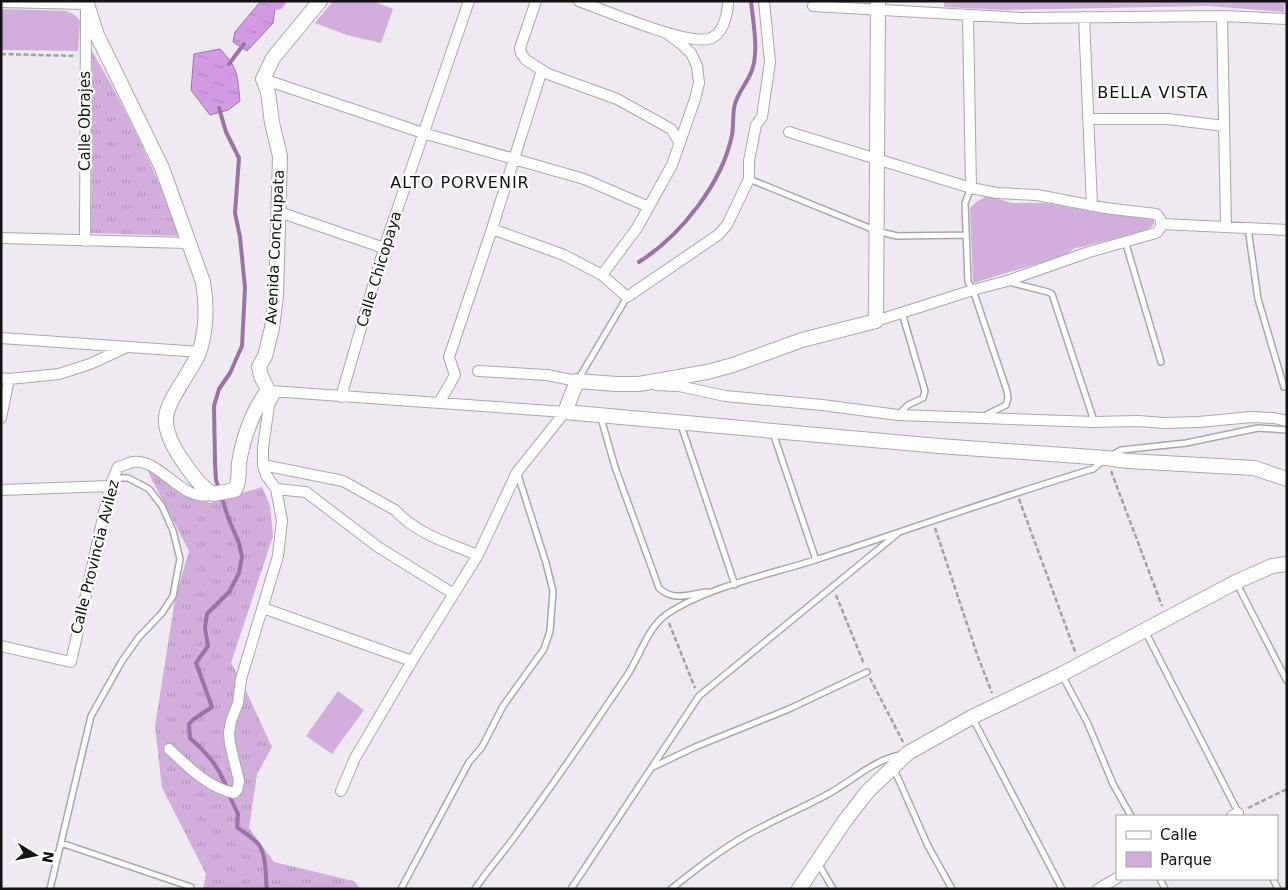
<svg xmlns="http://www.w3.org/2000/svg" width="1288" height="890" font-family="'DejaVu Sans',sans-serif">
<defs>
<pattern id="grass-tufts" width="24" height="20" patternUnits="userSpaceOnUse" patternTransform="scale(1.25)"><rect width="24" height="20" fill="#d2aedd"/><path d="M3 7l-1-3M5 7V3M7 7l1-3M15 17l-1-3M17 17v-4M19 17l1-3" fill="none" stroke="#b395bd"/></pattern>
<pattern id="water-ripples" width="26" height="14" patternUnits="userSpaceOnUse" patternTransform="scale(1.25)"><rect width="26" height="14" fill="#d49be5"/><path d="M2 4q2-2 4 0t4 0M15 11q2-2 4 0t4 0" fill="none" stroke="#b584c4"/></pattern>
</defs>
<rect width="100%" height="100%" fill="#efeaf1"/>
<path fill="url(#grass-tufts)" d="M92,51c36,62 63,118 88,185l-89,-3z
M146,468l24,17 40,18 52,-16 8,19 3,30 -42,127 11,19 30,65 -15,27 -8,54 25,34 80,19 7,8h-158l3,-15 -44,-86 -7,-62 20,-127 14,-48z"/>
<path fill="#d2aedd" d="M333,1h40l20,8 -12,34 -34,-8 -32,-12z
M944,1h341l-1,11 -76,-6 -204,4 -60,-3z
M1,9l65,2 9,4 5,6 -2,30 -77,-1z
M987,196l25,7h34l53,10 48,3 7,4v4l-6,6 -75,19 -6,6 -94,28 -3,-75 6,-6z
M338,691l26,19 -32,44 -26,-18z"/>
<path fill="url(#water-ripples)" stroke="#9a72a6" d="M261,1h15l-3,22 -26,28 -14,-9 2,-10z
M220,49c19,20 17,26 20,52l-12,9 -18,5 -19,-25 3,-36z"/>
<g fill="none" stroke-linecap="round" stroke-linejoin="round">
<path stroke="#9a72a6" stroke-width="4" d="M229,64l15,-20
M219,108l7,24 13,26 -4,55 5,24 5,51 -3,58 -12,27 -11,16 -5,17 1,57 1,17 13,40 10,23 3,14 -3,16 -10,19 -22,22 -2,14 3,18 -12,17 16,44 -18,12 -5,5 1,14c18,16 28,28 37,50
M639,262c41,-26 83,-78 93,-127 2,-10 0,-21 3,-31 3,-12 13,-22 17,-34 7,-19 1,-49 -1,-69
M229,795l9,19 -1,13c7,6 17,11 22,18 8,12 6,30 8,44"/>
<path stroke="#d49be5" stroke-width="14" d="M277,3l2,-2"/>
<defs>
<path id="lane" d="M749,179l128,52 20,5 69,-1
M971,188l-6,15 3,79 5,8 34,101 1,7 -2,7 -22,11
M1248,228l10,71 26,88
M1125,241l36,121
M1009,282l39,10 4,2 42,127
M579,378l48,-81
M898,415l10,-10 15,-7 2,-7 -23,-78
M601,418l14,49 44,121c14,14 30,6 48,4
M681,425l54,160
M773,433l43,127
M1112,455l9,-5 65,-7 72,-15 29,2
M1236,582l51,99
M1145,631l94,183
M1062,675l26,49 25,60 18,32
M973,719l89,170
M653,767l42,-20 94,-38 78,-37
M894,769l34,77 24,43
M61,843l130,44
M818,863l15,26
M1160,879l5,10
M1273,879l5,10
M50,889l41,-173 31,-55 17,-24 23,-24 11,-17 7,-37 -7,-28 -11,-25 -13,-17 -21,-11h-14
M401,889l68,-127 13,-15 21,-41 41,-57 6,-18 3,-40 -7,-28 -28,-88
M475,889c13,-20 29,-37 43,-57 37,-50 73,-103 108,-155 14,-20 20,-48 41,-63 40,-27 101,-39 148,-54 93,-30 184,-63 278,-91l10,-8
M571,889l128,-193 198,-162
M671,889c24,-19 48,-38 74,-53 28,-16 58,-28 85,-43 23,-13 44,-33 70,-38"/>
<path id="street" d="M536,1l-16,47 1,5 5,7 22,14 69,25 54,30 9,14
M579,1c27,10 105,43 129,38 15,-3 20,-25 20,-38
M1,2l85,2 -1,237
M813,6l208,12 201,-2 65,3
M968,16l3,172
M1222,16l4,211
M1084,17l8,189
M665,32l16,12 10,9 6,13 2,17 -4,16 -23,66 -35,63 -35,47 25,22 91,-62 9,-10 22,-46v-18l7,-36 6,-8 8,-55 -6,-61
M263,79l160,54 161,46 65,28
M1088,119h80l56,7
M789,132l182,56 26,5 40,2 68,13 51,6c7,6 7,13 0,19l-67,19 -82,29 -34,9 -97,31
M279,212l105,36
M1162,224l125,6
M492,229l72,26 38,20
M1,238l187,5
M1,338l199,14
M478,371l69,4 30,6
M1,378l8,1 50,-5 31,-10 35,-16
M656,385l23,1 46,10 97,9 76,10 196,7 44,-1 26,2 35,-1 52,-5 23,1 13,3
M271,391l294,21
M341,397l43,-149 85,-247
M439,403l16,-28 -6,-18 43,-128 50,-159
M1,418l8,-39
M263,465l80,16 52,29c22,24 53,33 83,45
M276,489l30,3 72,55 76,47
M1,490l109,-4
M263,608l149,53
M1,646l70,16 39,-176 8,-19c5,-1 10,-4 15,-5 28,-4 50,43 80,32
M169,749c18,17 40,39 65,44l3,-3 2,-9 -9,-37 -1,-11 2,-12 7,-18 3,-24 37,-123 4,-36 -6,-31 -10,-14 -3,-10v-17l6,-43 7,-13
M341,791l14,-33 57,-97 66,-106 39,-83 48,-60
M1232,816l6,-3
M1098,889l19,-11"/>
<path id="secondary" d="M86,1l11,34 65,133 41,114c4,24 4,45 -3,68 -2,7 -7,14 -11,21 -21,36 -35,46 -9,86 10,14 18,28 33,37l22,-4c5,-9 3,-17 4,-27 4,-25 14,-52 29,-73l-7,-14 -2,-9 6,-11 7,-28 4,-32 4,-140 -8,-33 -4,-31 -5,-13 10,-21 47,-57
M878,1l-2,320 -74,19 -69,25 -26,7 -68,12h-23l-39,-3 -12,31 374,34 167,12 22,3 126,7 33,11
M799,889l45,-67 24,-31 40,-38 64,-36 90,-43 174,-92 36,-16 15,-2"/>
</defs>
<use href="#lane" stroke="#aaa5ab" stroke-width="8"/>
<use href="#street" stroke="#aaa5ab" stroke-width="12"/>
<use href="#secondary" stroke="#aaa5ab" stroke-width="16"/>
<path stroke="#a29fa4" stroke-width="2.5" stroke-dasharray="5 2.5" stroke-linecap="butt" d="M1,54l74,2
M1111,471l51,135
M1019,499l57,155
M935,528l43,129 14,36
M836,595l28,69
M669,623l26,65
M870,678l33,64
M1248,808l39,-19"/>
<use href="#lane" stroke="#fff" stroke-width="5"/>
<use href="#street" stroke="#fff" stroke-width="10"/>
<use href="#secondary" stroke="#fff" stroke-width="14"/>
</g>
<g text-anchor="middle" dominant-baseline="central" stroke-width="4.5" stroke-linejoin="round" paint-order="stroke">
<g font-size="15" fill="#131113" stroke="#fff">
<text transform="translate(85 121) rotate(-90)">Calle Obrajes</text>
<text transform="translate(275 247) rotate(-87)">Avenida Conchupata</text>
<text transform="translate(379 269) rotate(-73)">Calle Chicopaya</text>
<text transform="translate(95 557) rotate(-76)">Calle Provincia Avilez</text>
</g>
<g font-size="16" letter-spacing="1" fill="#131113" stroke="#fff">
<text x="1153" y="92">BELLA VISTA</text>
<text x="460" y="182">ALTO PORVENIR</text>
</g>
</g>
<rect width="1288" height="890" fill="none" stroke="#131113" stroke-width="5"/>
<rect x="1116" y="815" width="162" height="65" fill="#ffffff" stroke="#a1a0a1"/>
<rect x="1126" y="831" width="25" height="8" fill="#ffffff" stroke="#a1a0a1"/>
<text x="1160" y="840" font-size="15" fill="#131113">Calle</text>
<rect x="1126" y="852" width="25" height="15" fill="#d2aedd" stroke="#a1a0a1"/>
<text x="1160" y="865" font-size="15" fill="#131113">Parque</text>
<g transform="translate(35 855) rotate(100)" stroke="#ffffff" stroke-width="4" paint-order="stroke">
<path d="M0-4L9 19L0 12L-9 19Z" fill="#131113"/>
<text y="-8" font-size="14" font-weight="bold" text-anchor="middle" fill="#131113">N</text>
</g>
</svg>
